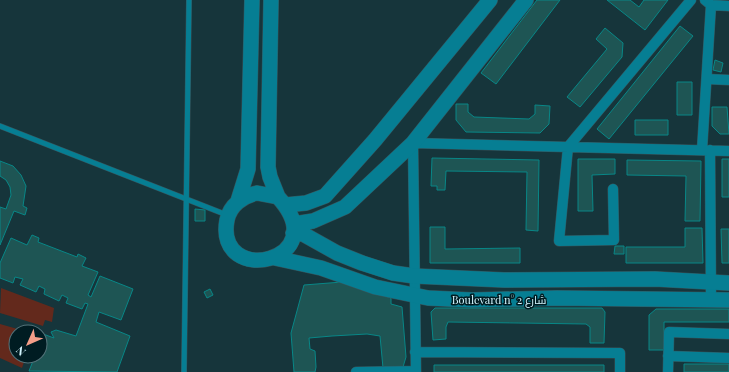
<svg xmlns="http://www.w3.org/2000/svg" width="729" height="372" font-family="'Playfair Display',Cairo,serif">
<rect width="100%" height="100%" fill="#16353b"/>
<path fill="#63291c" d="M1,288l53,20 -2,14 -7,-2 -2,6 -43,-13z
M0,324l28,8h-12v24h10l-4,12 -22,-10z"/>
<path fill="#1e5554" stroke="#088787" d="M537,0h23l-64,84 -15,-11z
M607,0h23l9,7 5,-7h24l-23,30z
M680,26l13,10 -84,103 -12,-10z
M605,28l18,15 -1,14 -42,50 -13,-10 40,-48 -11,-10z
M715,60l8,3 -2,9 -8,-2z
M677,82h15v33h-15z
M456,104h12v8l6,5 55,2 6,-5v-9l15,1 -1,18 -9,9 -74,-1 -10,-12z
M712,107h15l2,27h-9l-8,-8z
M635,120h33v15h-33z
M432,158l107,2 -1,71 -12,-1 1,-58 -81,-1 -1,19h-8v-4h-6z
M578,159h37v15l-23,1 1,36h-15z
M722,159h7v38h-7z
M627,160l74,1 -1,60h-15l1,-45 -59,-1z
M0,161l13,5 8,9 5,11 -3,20 4,2 -2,7 -11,-4 -14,34v-38l6,2 5,-14 -1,-8 -4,-7 -6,-4z
M195,209l10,1v11h-10z
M430,227h15v22l75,-1v15h-90z
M685,228h17l1,35h-77v-16h59z
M721,229h8v34h-7z
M32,235l7,3 -1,4 39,15 1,-3 8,4 -4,8 16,6 -10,23 3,2 9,-21 33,13 -12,31 -22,-8 -3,10 34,14 -13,36 -88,-1 6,-15h5v-13l3,-9 11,4 -3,-6 5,-2 20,6 12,-32 -3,-1 -3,6 -16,-6 2,-5 -6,-3 -3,6 -15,-7 1,-5 -6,-3 -3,6 -16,-7 3,-6 -8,-2 -2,6 -13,-5v-15l11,-25 16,7z
M615,246h9v8h-10z
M342,282l49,16v6l11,3 4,50 -3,10 -20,1 -3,-32 -13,-2 -35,2 -23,2 1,11 5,2 1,16 -1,5h-21l-3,-39 13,-48z
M210,289l3,6 -6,3 -3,-6z
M435,308h167l3,4 -1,31h-14v-16l-4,-3 -138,-2 -2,5v12l-13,1 -2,-28z
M656,309h73v13h-65v28h-15v-35z
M684,364h45v8h-45z
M434,365h170v7h-170z"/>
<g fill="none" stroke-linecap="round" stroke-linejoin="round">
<defs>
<path id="lane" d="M0,126l227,89
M184,372l5,-372"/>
<path id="street" d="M705,0l6,5 18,1
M707,79l22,1
M702,150l9,-145
M710,150l1,150
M613,189l1,51 -55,1 9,-94 123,-147
M415,352l205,1v19
M668,356l61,2
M356,372l60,-1
M416,372l-3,-229 316,8
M668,372l1,-40 60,2"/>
<path id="secondary" d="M271,0l-3,167 2,10 8,20
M257,193l21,4c59,65 -64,91 -51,23 3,-15 16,-24 30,-27z
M238,201l10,-32 4,-169
M285,205l21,-2 19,-7 50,-56 115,-140
M294,224l19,-3 32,-14 68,-64 113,-143
M293,233l10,1 34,19 25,10 31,10 21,3 90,4 151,-1 74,4
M275,258l46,10 54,19 53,11 44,2 85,-2 172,2"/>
</defs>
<use href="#lane" stroke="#37545b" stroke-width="6"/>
<use href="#street" stroke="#37545b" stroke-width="11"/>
<use href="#secondary" stroke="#37545b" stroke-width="16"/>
<use href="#lane" stroke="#067e93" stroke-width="5"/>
<use href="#street" stroke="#067e93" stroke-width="10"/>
<use href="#secondary" stroke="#067e93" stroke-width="15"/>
</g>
<g text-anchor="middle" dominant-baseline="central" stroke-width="3" stroke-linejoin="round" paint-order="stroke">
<g font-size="11" fill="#d2f5fe" stroke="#001c22">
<text x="499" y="299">Boulevard n° شارع 2</text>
</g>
</g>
<g transform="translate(28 344) rotate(225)"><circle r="19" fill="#001c22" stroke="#54737a"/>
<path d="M0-3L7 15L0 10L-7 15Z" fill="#f49e89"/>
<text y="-6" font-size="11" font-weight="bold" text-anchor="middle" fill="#d2f5fe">N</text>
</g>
</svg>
